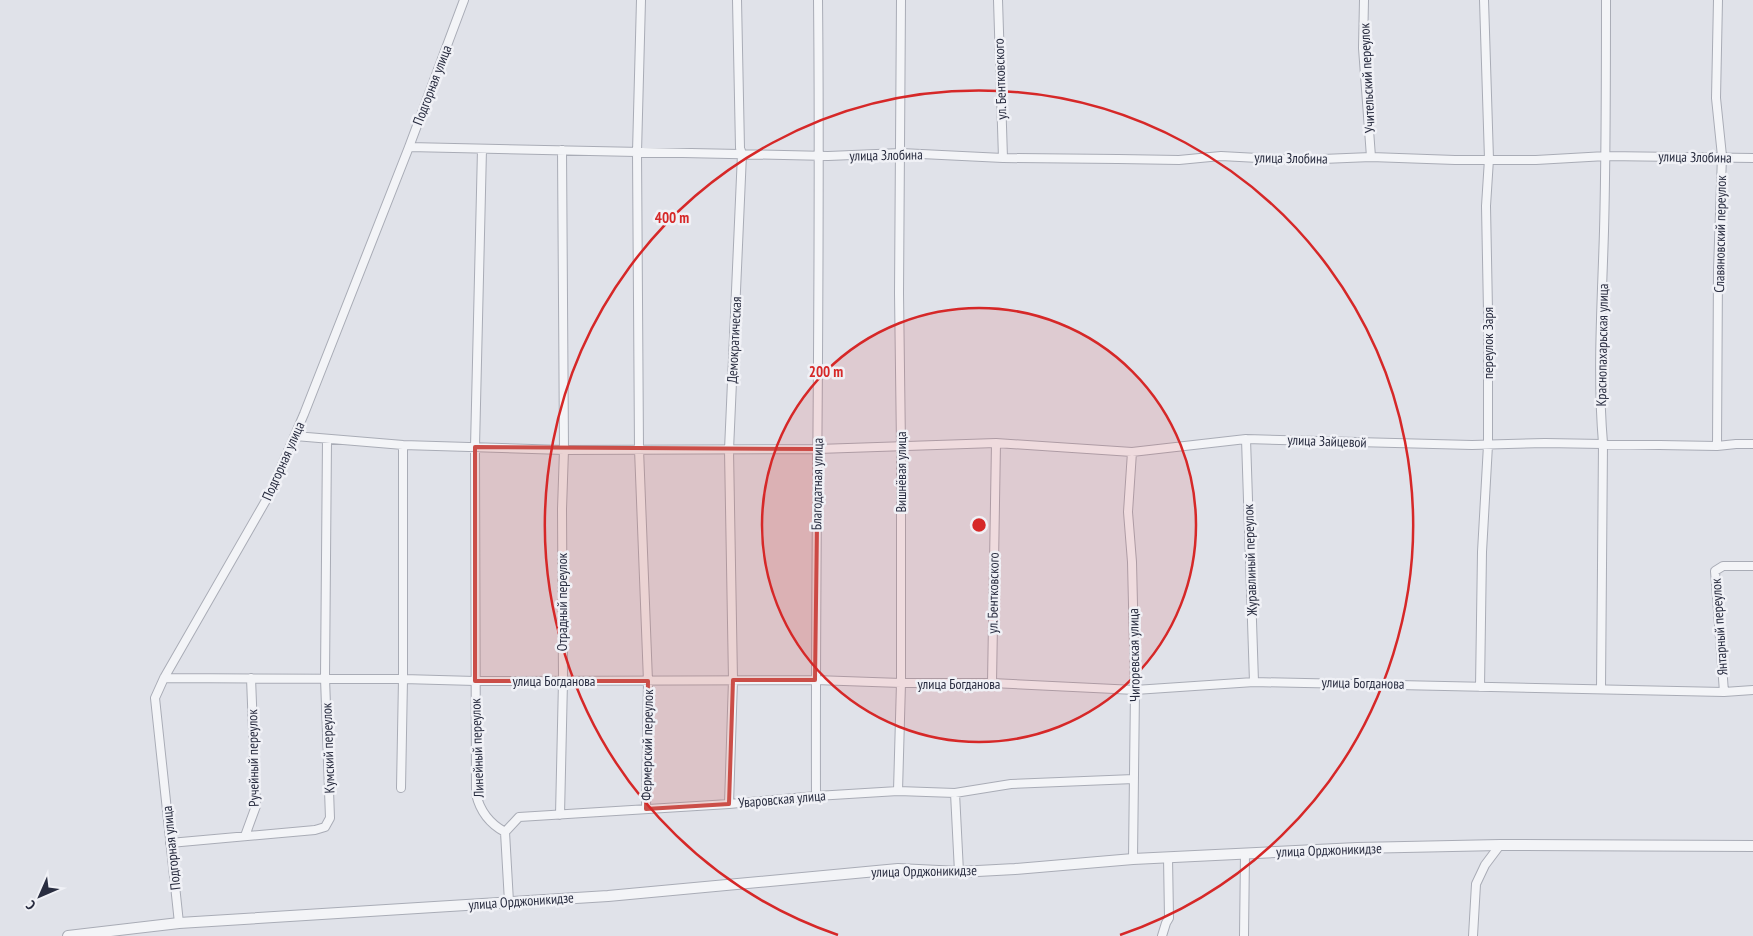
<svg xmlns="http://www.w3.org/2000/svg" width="1753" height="936" font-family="'PT Sans Narrow',sans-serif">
<rect width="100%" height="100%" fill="#e0e2e9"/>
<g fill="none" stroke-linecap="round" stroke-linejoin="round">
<defs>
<path id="minor" d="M641,0l-4,152 2,297 9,232 -2,128
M998,0l5,158
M1364,0l-1,48 8,109
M409,147l419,9 73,-3 102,5 115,1 61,1 42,-4 77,4 73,-3 84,3h81l70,-4 147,2
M482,149l-7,298 1,347c4,17 14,30 29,38
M295,436l108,9 161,5 254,-1 178,-6 136,9 114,-13 226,6 73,-2 172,3 19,-2h17
M1246,439l8,243
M1717,446l1,-176 4,-114 -6,-58 2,-98
M1132,452l-4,60 4,50 3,128 -2,169
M164,678l239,1 72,2 340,-1 86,3h91l143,7 119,-8 470,10 29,-2
M992,683l4,-240
M1480,687l2,-135 6,-107v-134l-2,-105 3,-47 -5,-159
M1601,689l2,-246c-6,-70 -1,-141 1,-212 2,-77 2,-154 2,-231
M1724,692l-9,-121 8,-5h30
M401,788l2,-109v-234
M898,791l3,-108v-236l-2,-154 2,-293
M955,793l4,79
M816,796c-1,-265 5,-531 2,-796
M729,804l4,-124 -4,-230 13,-296 -2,-6 -3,-148
M560,815l3,-134 -1,-172 2,-59 -2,-300
M245,836l11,-30 -5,-128
M170,843l145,-13 10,-3 5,-9 -5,-140 2,-238
M509,902l-4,-70 14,-15 210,-13 87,-8 82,-5 57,2 56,-9 123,-5
M179,923l-24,-225 9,-20 105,-183 35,-81 105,-267 55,-147
M1162,936l4,-13 3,-5 -1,-61
M1244,936l1,-83
M1473,936l3,-52 9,-19 15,-20"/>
<path id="tertiary" d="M68,936l111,-13 429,-27 290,-27 61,3 56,-3 118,-10 224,-11 143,-3 253,1"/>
</defs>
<use href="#minor" stroke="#a9acb6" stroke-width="10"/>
<use href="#tertiary" stroke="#a9acb6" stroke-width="12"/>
<use href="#minor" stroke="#f3f4f7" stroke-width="8"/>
<use href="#tertiary" stroke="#f3f4f7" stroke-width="10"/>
</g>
<path fill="#cb4e48" fill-opacity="0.2" stroke="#cb4e48" stroke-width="4" stroke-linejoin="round" d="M475,447l343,2 -3,231h-82l-4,124 -83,5 2,-128h-173z"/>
<circle cx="979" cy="525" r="217" fill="#d62828" fill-opacity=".12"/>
<g fill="none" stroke="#d62828" stroke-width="2.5">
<circle cx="979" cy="525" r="217"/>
<path d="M838 935A434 434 0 1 1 1120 935"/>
</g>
<g text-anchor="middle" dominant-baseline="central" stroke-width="5" stroke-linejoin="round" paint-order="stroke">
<g font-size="14" fill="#292d40" stroke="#f0f1f6">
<text transform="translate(1367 78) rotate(-93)">Учительский переулок</text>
<text transform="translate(1000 79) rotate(-92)">ул. Бентковского</text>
<text transform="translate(432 85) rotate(-69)">Подгорная улица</text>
<text transform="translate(886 155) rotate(-1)">улица Злобина</text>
<text transform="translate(1695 157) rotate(1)">улица Злобина</text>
<text transform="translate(1291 158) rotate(1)">улица Злобина</text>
<text transform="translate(1720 234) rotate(-89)">Славяновский переулок</text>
<text transform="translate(734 340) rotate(-87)">Демократическая</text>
<text transform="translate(1488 343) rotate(-90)">переулок Заря</text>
<text transform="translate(1602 345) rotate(-89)">Краснопахарьская улица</text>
<text transform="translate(1327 441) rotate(2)">улица Зайцевой</text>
<text transform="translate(283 461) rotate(-66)">Подгорная улица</text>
<text transform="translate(901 472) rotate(-90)">Вишнёвая улица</text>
<text transform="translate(817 484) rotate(-89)">Благодатная улица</text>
<text transform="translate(1250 560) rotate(-92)">Журавлиный переулок</text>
<text transform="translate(993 593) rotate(-89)">ул. Бентковского</text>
<text transform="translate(562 602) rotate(-90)">Отрадный переулок</text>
<text transform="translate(1719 627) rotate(-94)">Янтарный переулок</text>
<text transform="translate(1134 655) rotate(-91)">Чигоревская улица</text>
<text x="554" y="681">улица Богданова</text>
<text transform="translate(1363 683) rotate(1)">улица Богданова</text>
<text x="959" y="684">улица Богданова</text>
<text transform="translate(647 745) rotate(-89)">Фермерский переулок</text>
<text transform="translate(328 748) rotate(-92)">Кумский переулок</text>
<text transform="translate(477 748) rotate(-92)">Линейный переулок</text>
<text transform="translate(253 758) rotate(-91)">Ручейный переулок</text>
<text transform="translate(782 799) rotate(-5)">Уваровская улица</text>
<text transform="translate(171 848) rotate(-96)">Подгорная улица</text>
<text transform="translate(1329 850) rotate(-2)">улица Орджоникидзе</text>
<text transform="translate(924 871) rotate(-1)">улица Орджоникидзе</text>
<text transform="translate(521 901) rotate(-4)">улица Орджоникидзе</text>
</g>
</g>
<circle cx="979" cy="525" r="8" fill="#d62828" stroke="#f0f1f6" stroke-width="2.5"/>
<g font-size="15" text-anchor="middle" font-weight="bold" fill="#d62828" stroke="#f0f1f6" stroke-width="5" stroke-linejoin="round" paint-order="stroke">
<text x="672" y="223">400 m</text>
<text x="826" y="377">200 m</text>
</g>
<g transform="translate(40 896) rotate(225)" stroke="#f0f1f6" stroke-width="4" paint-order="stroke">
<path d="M0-4L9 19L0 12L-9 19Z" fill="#292d40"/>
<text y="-8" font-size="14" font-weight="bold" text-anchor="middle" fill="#292d40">С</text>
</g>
</svg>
